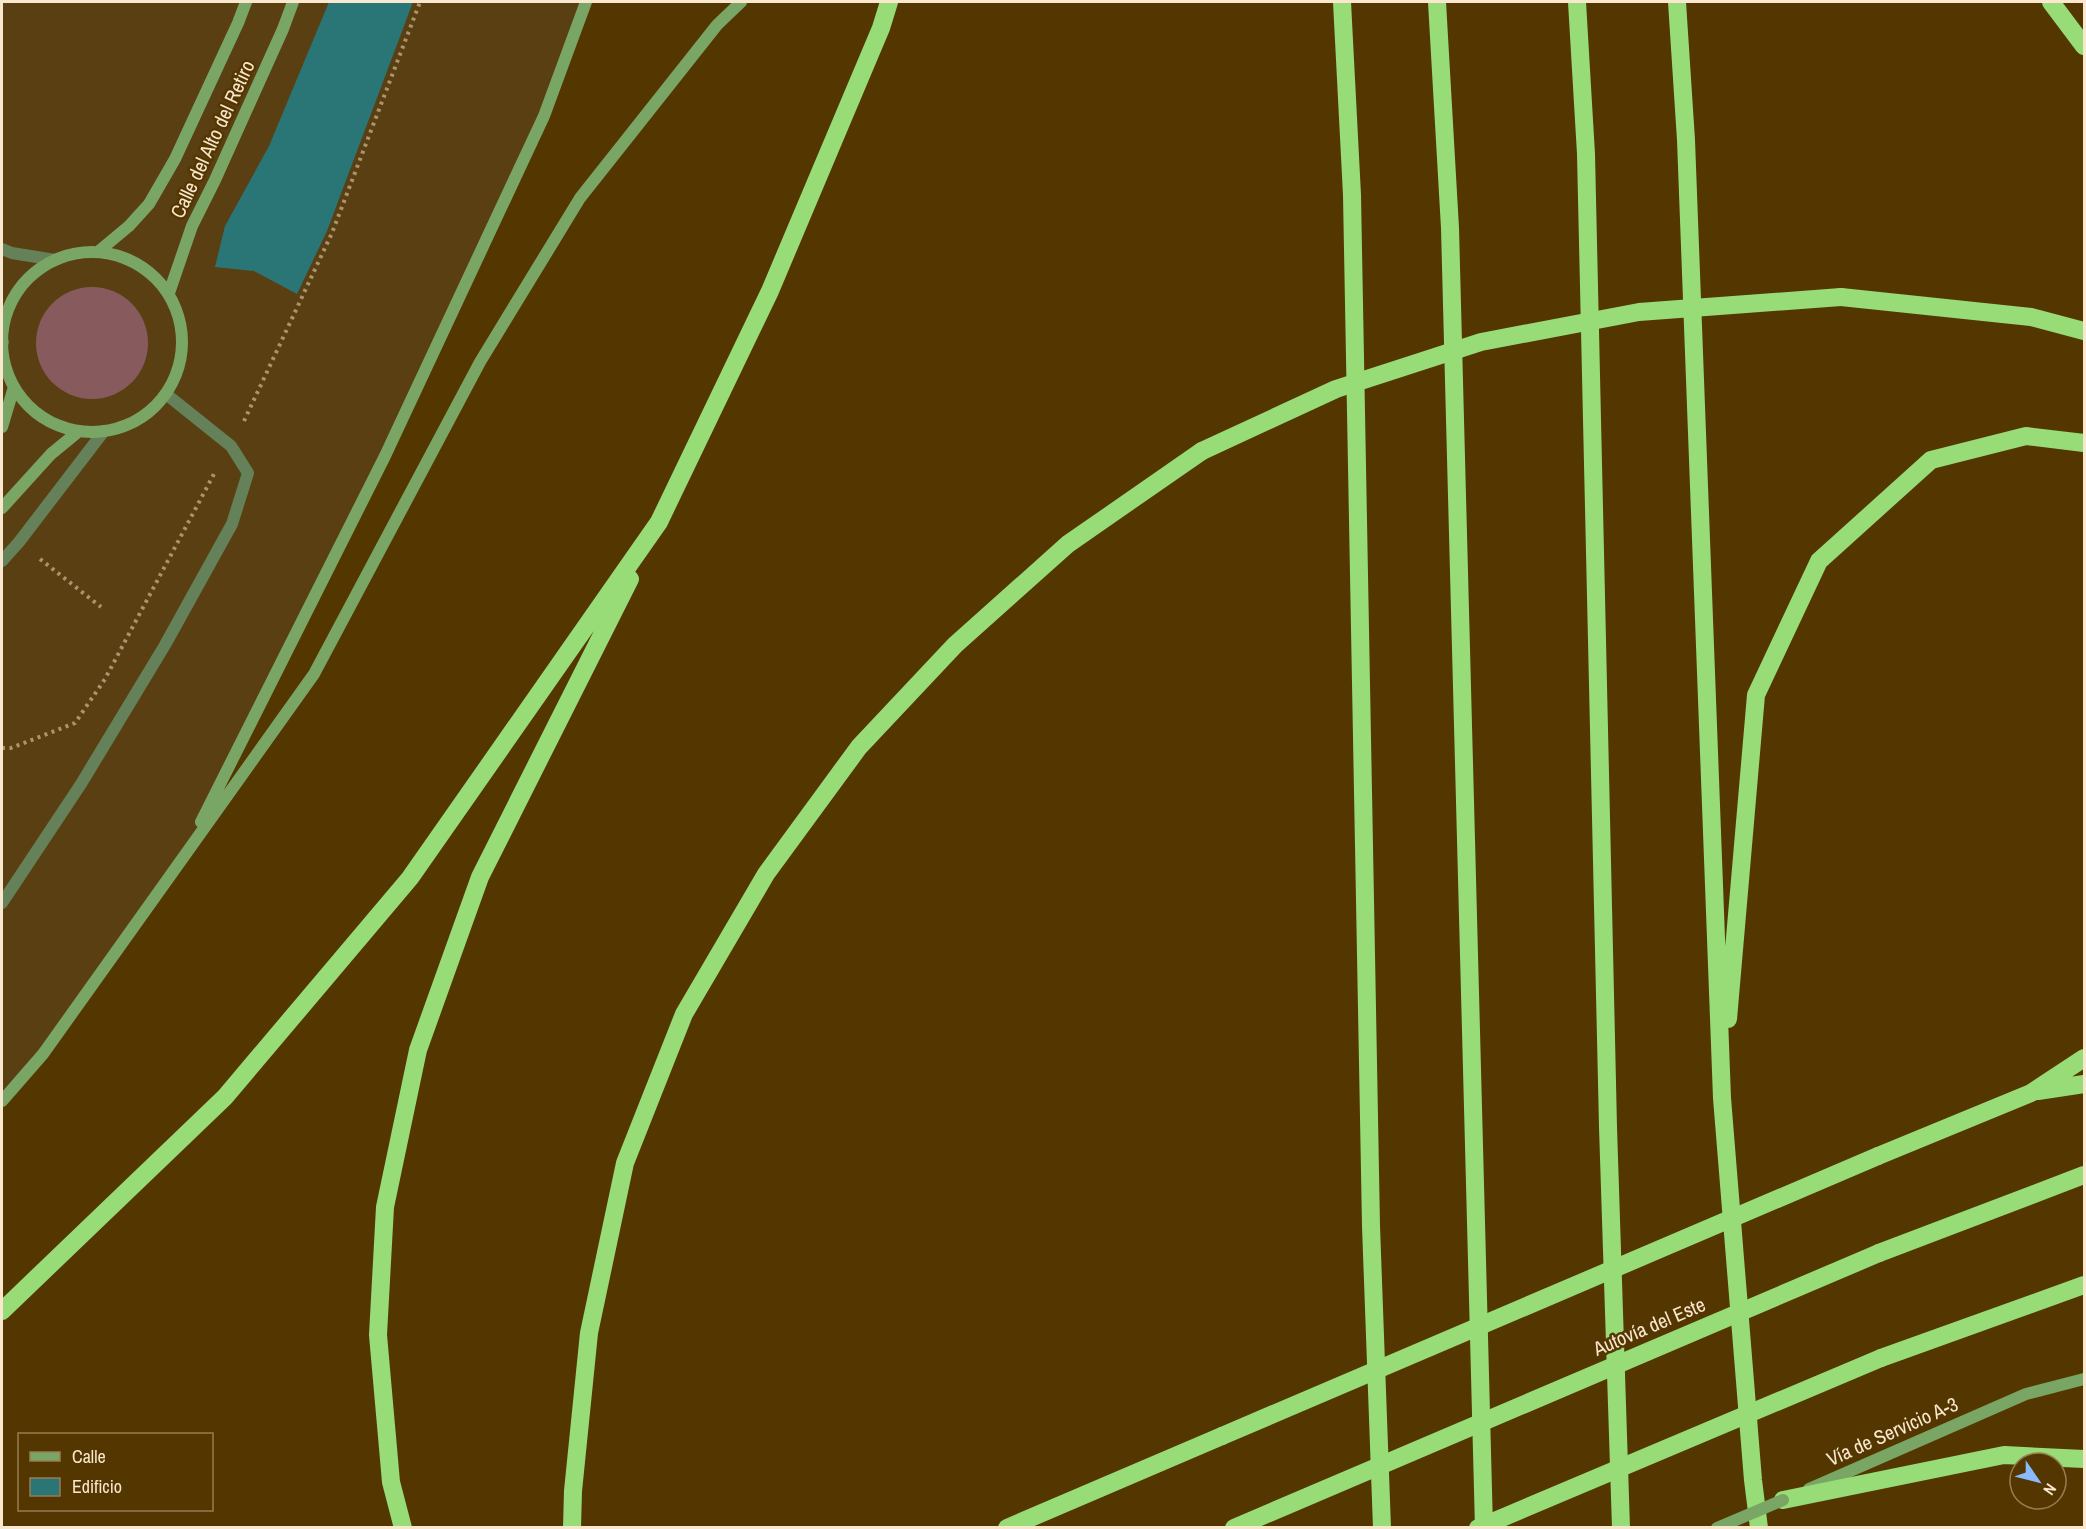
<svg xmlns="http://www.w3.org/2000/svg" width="2086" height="1529" font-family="'Archivo Narrow',sans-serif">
<rect width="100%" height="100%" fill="#543700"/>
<path fill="#5a3f13" d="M2,2h584l-42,114 -361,742 -181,243z"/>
<path fill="#875b5d" d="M36 343a56 56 0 1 1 112 0a56 56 0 1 1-112 0Z"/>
<path fill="#2a7677" d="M329,2h84l-86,229 -30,63 -43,-23 -39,-4 10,-41 44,-80z"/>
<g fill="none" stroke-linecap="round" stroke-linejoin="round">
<path stroke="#ab946d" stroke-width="4" stroke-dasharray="3 4.5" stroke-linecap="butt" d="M244,421l88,-188 88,-231
M40,559l61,48
M2,748h9l64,-25 30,-44 110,-207"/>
<path stroke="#658159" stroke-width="12" d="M2,249l10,4 43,7
M2,340l1,2
M2,561l17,-19 85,-111
M2,903l79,-119 84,-139 67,-121 16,-51 -17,-27 -65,-52"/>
<path stroke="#7aa665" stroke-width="12" d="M99,251l30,-25 20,-22 26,-45 63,-136 8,-21
M2 342a90 90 0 1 1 180 0a90 90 0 1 1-180 0Z
M169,293l23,-67 23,-46 68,-151 10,-27
M2,427l12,-40
M2,508l49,-54 28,-23
M201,822l184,-366 159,-340 42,-114
M2,1101l41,-47 271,-380 166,-312 100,-164 137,-173 24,-23
M1809,1489l217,-95 58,-15"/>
<path stroke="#97dc76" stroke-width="18" d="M1342,2l10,193 19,1031 11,302
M1437,2l13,226 34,1300
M1577,2l9,152 22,973 13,401
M1677,2l9,138 36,958 31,382 6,48
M2051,2l33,44
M1841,297l190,20 53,14
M1728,1019l28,-324 63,-134 112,-101 95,-24 58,7
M2038,1091l46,-7
M1878,1156l153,-63 53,-35
M1879,1253l205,-78
M2,1311l223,-214 185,-219 249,-356 111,-231 111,-263 8,-26
M1881,1358l203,-73
M1783,1500l221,-45 80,4
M403,1528l-12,-46 -13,-147 7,-128 33,-157 62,-173 150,-298
M572,1528l1,-37 16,-158 36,-170 59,-149 82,-140 93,-127 96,-102 113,-101 134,-93
M1007,1528l215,-92"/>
<path stroke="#7aa665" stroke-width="12" d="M1717,1528l66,-28"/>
<path stroke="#97dc76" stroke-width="18" d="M1202,451l134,-62 145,-47 158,-30 202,-15
M1222,1436l656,-280
M1234,1528l645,-275
M1478,1528l403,-170"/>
</g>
<g text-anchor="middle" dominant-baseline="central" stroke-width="5" stroke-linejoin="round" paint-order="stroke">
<g font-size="20" fill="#f9e7ce" stroke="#543700">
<text transform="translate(212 139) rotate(-65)">Calle del Alto del Retiro</text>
<text transform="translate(1649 1326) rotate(-23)">Autovía del Este</text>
<text transform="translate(1892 1431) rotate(-24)">Vía de Servicio A-3</text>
</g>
</g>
<rect width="2086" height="1529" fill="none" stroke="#f9e7ce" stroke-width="6"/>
<rect x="18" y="1433" width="195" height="78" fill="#543700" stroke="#967d52" stroke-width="1.5"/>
<rect x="30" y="1452" width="30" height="9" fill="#7aa665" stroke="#967d52" stroke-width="1.5"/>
<text x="72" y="1463" font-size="18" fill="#f9e7ce">Calle</text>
<rect x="30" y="1478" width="30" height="18" fill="#2a7677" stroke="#967d52" stroke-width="1.5"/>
<text x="72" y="1493" font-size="18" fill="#f9e7ce">Edificio</text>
<g transform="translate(2038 1481) rotate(125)"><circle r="28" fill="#543700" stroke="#967d52" stroke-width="1.5"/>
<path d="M0-4.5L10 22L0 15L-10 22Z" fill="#89bafc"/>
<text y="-9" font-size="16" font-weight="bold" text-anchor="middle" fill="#f9e7ce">N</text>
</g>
</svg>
